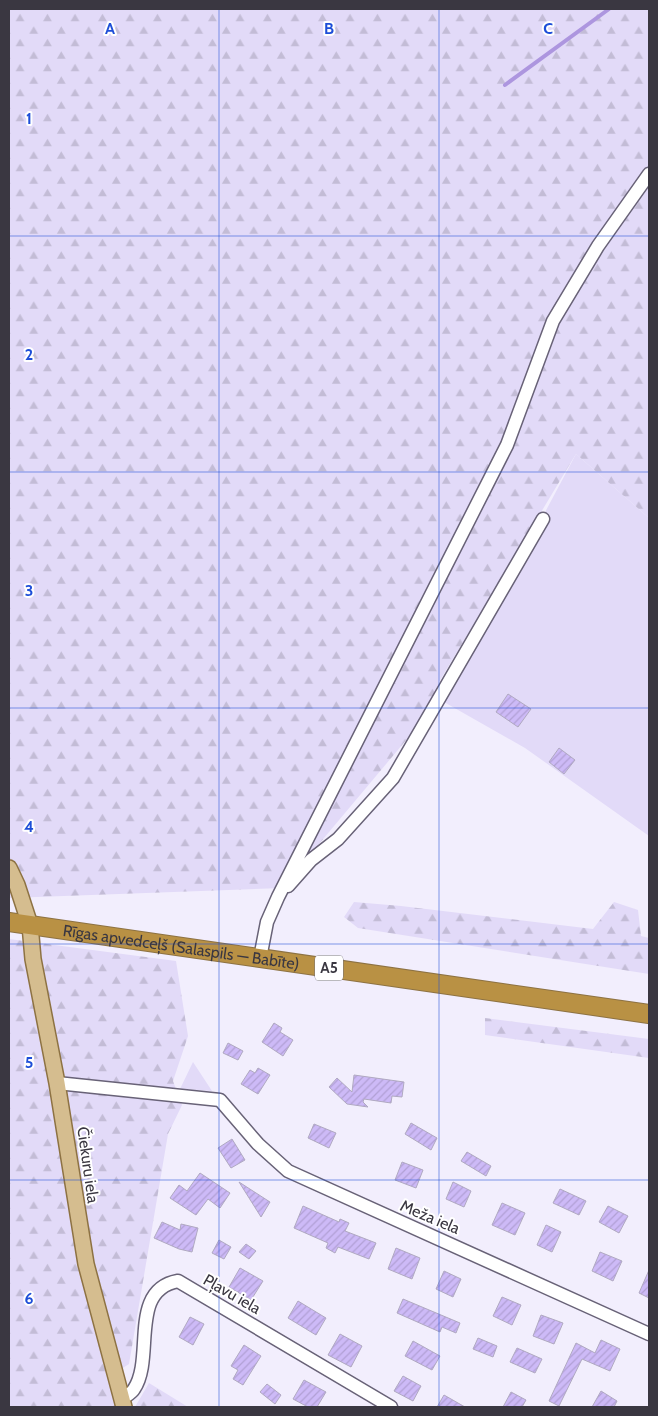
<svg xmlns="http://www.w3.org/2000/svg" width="658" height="1416" font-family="Cabin,sans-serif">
<defs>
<pattern id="forest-firs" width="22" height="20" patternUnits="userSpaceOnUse" patternTransform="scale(1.25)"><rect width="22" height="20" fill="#e2daf8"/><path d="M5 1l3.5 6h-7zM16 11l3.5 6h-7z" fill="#c3bcd6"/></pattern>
<pattern id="building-hatch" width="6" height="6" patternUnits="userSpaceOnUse" patternTransform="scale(1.25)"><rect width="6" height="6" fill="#cdbaf7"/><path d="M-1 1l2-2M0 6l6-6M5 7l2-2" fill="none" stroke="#b1a0d5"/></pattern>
</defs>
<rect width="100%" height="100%" fill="#f2eefd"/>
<path fill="#e2daf8" d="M576,454l73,64v318l-124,-88 -81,-46z
M193,1062l19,29 -32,-2z"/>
<path fill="url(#forest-firs)" d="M9,9h640v509l-73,-64 -137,228v19l-157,187 -273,10z
M354,902l47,4 192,23 21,-27 24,8 3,26 8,2v36l-291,-46 -14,-11z
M9,939l167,22 12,75 -15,45 9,24 -14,29 -39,230 -20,13 8,30h-108z
M485,1018l164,21v19l-164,-23z
M149,1383l39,24h-53z"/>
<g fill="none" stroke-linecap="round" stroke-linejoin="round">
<path stroke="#ad96df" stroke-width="4" d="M505,85l104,-76"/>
</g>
<path fill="url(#building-hatch)" stroke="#b0a9c1" d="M508,694l23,15 -13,18 -22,-15z
M559,748l16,12 -11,14 -15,-12z
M274,1023l8,5 -2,4 13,8 -10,16 -21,-14z
M228,1043l15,8 -5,9 -15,-7z
M258,1068l12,7 -12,19 -17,-10 9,-14 5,3z
M354,1075l50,7 -2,15 -10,-1 -1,7 -27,-4 -1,3 5,5 -21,-3 -18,-17 8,-9 15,14z
M411,1123l26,15 -6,12 -26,-16z
M314,1124l22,9 -7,15 -21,-10z
M232,1139l13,21 -14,8 -13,-20z
M467,1152l24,14 -5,10 -25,-15z
M402,1162l21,8 -7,18 -21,-8z
M200,1173l30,20 -10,15 -12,-9 -12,16 -26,-17 9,-13 8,6z
M239,1182l31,20 -9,15z
M453,1182l18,9 -7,16 -18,-8z
M560,1189l26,12 -7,14 -26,-12z
M502,1203l23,10 -10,22 -23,-10z
M303,1206l36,16 1,-3 9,4 -4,8 31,12 -7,16 -31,-12 -3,6 -9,-5 2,-5 -34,-15z
M608,1206l20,10 -9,17 -20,-11z
M162,1222l18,8 1,-6 17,4 -6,24 -13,-3 -25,-11z
M546,1225l15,7 -9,20 -15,-7z
M219,1240l12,7 -7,12 -12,-6z
M246,1244l10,7 -7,8 -10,-7z
M396,1248l24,10 -8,21 -24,-10z
M600,1252l22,9 -9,20 -21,-10z
M240,1268l23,13 -12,19 -22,-13z
M649,1270v28l-10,-5z
M444,1271l17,8 -8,18 -17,-8z
M502,1297l19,8 -9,20 -19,-9z
M403,1299l57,24 -4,10 -14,-6 -2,5 -43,-19z
M298,1301l28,17 -10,17 -28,-17z
M541,1315l22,8 -9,21 -21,-8z
M190,1317l14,7 -11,21 -14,-8z
M340,1334l22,12 -11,21 -23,-12z
M478,1338l19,8 -4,11 -20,-8z
M601,1340l19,9 -10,22 -28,-12 -23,47 -10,-5 27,-58 19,10z
M413,1341l27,15 -8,14 -27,-14z
M244,1345l17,11 -18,29 -10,-6 5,-9 -7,-4z
M517,1348l25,11 -7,14 -25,-11z
M403,1376l18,10 -8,15 -19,-10z
M304,1380l22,12 -9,15h-9l-15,-8z
M267,1384l14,11 -6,9 -15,-12z
M601,1391l16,10 -3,6h-22z
M511,1392l15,8 -4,7h-19z
M444,1395l21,12h-28z"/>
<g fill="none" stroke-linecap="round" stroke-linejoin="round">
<defs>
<path id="minor" d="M288,886l23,-26 27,-21 55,-61 150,-259
M260,958l7,-36 11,-25 229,-452 46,-124 45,-75 51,-72
M57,1083l163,17 38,44 30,27 361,163
M122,1399c4,-3 10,-6 12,-10 21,-31 -6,-99 44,-108l213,126"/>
<path id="major" d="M9,868l8,17 13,40 3,34 24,124 29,181 38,143"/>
<g id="highway">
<path id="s1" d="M9,922l640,92"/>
</g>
</defs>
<use href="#minor" stroke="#686277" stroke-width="15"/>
<use href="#major" stroke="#8d7243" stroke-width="18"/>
<use href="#highway" stroke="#8d7243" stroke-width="20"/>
<use href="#minor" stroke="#fff" stroke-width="12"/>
<use href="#major" stroke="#d5bd8f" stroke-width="15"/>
<use href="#highway" stroke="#b99144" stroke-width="18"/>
</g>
<path fill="none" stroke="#1d4ed8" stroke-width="1" stroke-opacity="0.55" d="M219,9v1398M439,9v1398M9,236h640M9,472h640M9,708h640M9,944h640M9,1180h640"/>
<g text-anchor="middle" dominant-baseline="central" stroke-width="4" stroke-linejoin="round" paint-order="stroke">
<rect fill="#fff" stroke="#75737a" stroke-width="1" x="315" y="955.5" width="28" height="25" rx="4"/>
<g font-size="15" font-weight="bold" fill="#3a3741">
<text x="329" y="968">A5</text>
</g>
<g font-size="16" fill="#3a3741" stroke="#fff">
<text stroke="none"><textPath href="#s1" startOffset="174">Rīgas apvedceļš (Salaspils — Babīte)</textPath></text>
<text transform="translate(88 1165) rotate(82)">Čiekuru iela</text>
<text transform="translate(430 1217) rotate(23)">Meža iela</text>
<text transform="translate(232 1294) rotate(30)">Pļavu iela</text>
</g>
</g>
<g font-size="16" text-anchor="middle" font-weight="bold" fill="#1d4ed8" stroke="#fff" stroke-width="4" stroke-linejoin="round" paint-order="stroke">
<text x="110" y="34">A</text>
<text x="329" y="34">B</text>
<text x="548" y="34">C</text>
<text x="29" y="124">1</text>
<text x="29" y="360">2</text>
<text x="29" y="596">3</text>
<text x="29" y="832">4</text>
<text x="29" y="1068">5</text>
<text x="29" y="1304">6</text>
</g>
<rect width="658" height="1416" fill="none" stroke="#3a3741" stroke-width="20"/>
</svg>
